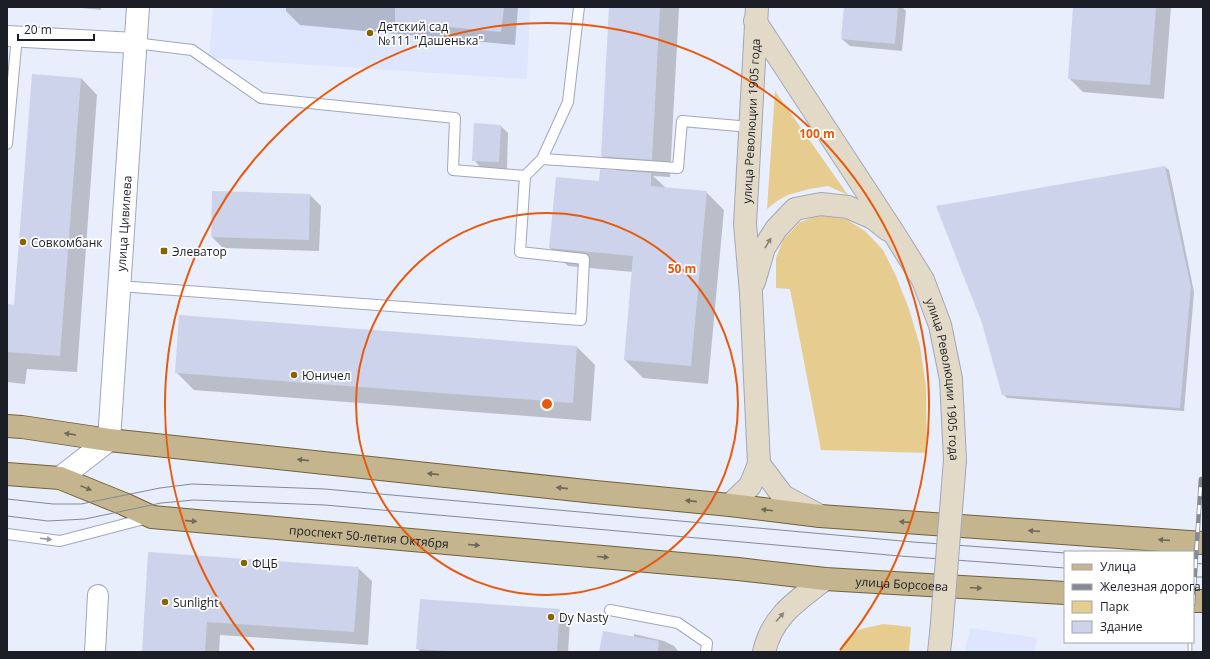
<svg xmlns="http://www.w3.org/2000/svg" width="1210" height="659" font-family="'Open Sans',sans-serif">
<rect width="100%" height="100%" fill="#e9eefc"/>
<path fill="#dee6fe" d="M213,7h317l-3,72 -318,-21z
M970,628l67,10 -2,14h-70z"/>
<path fill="#e7cc8f" d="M775,91l73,104 -20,-9 -19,3 -21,6 -11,6 -10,8z
M821,215l25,4 19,12 18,19 13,26 13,33 11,37 6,41 1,66 -106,-3 -31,-161 -14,-1v-30l7,-18 17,-18z
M883,624l28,3 -2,25h-69c7,-23 22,-23 43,-28z"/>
<path fill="#0003" d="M72,7h29v3z
M286,7h232l-3,38 -215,-20 -14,-14z
M610,7h69l-9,170 -17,-1 13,12 40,4 18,18 -16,174 -65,-6 -18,-18 8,-88 -65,-6 -18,-18 50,-66 17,-11 -15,-15z
M845,7h57l4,4 -4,40 -52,-5 -8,-7z
M1074,7h97l-7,92 -81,-7 -14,-14z
M81,78l16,17 -20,277 -50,-3 -2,15 -18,-2v-77l8,1z
M501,126l7,7 -1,36 -26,-1 -7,-8z
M1165,167l4,3 25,122 -10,119 -177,-13 -4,-4z
M310,195l11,11 -2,45 -96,-3 -11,-11z
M577,347l18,18 -4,56 -397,-31 -18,-18z
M149,553l209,15 14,13 -4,64 -148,-10 -1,17h-76z
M559,610l11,11 -2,31h-147l-4,-4z
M634,634l30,7 10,5 5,6h-79l34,-14z"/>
<path fill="#cdd3ea" d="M395,7h109l-3,25 -106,-10z
M609,7h51l-8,153 -51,-4z
M844,7h54l-3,37 -54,-5z
M1073,7h83l-6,78 -82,-6z
M32,74l49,4 -21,278 -53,-4v-48l7,1z
M474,123l27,2 -2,37 -27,-1z
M1165,166l26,121 -11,121 -178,-13 -20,-72 -46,-117z
M600,169l51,4v13l56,5 -16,175 -67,-6 9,-104 -84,-8 7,-71 43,4z
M212,191l98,3 -1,46 -98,-3z
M179,315l398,31 -4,57 -398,-30z
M148,552l211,15 -5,65 -147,-10 -2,30h-63z
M420,599l140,10 -3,43h-93l-48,-3z
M603,631l56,10 -1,11h-59z"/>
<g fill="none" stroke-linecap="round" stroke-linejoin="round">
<defs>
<path id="service" d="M579,7l-11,95 -26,57 136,9 4,-47 68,6
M135,43l57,7 69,48 194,20 -2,52 72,6
M7,144l10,-108
M119,286l462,34 3,-61 -64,-7 5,-76 17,-17
M7,534l53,7 88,-23
M610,610l68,13 29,20 -1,9"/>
<path id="minor" d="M7,36l128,7
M95,652l3,-57"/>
<g id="tertiary">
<path id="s1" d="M60,478l49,-38 29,-433"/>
</g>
<g id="secondary">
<path id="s2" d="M755,21l140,214 28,45 17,45 11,54 4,81"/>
<path d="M754,282l10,-34 12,-19 19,-20 26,-5 27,3 25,11 15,12"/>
<path d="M759,464l24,32 37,20"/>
<path id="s3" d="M730,505l20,-19 9,-22 -8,-171 -6,-69 12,-217"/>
<path d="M764,652c8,-36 34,-52 61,-73"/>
<path d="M939,652l2,-18"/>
</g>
<g id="primary">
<path d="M7,426l15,1 87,13 486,52 135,13 90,11 383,27"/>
<path id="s4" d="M7,474l53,4 64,26 28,13 586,52 87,10 240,14"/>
<path d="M1193,601h10"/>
</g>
</defs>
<use href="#service" stroke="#a0a7bd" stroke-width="12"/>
<use href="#minor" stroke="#a0a7bd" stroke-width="22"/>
<use href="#tertiary" stroke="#a0a7bd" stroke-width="24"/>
<use href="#secondary" stroke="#a0a7bd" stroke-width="24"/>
<use href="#primary" stroke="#716039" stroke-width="24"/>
<use href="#service" stroke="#fff" stroke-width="10"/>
<use href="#minor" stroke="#fff" stroke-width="20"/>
<use href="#tertiary" stroke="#fff" stroke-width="22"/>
<use href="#secondary" stroke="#e2dac7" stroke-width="22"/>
<use href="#primary" stroke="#c5b58e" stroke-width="22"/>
<path stroke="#858994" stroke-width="1" d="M7,499l46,5h28l79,-16 32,-4 133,5 588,53 152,11
M7,516l41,5 37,-2 76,-16 33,-3 131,5 575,51 165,12
M1193,563l10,1
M1193,577h10"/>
<defs>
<path id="rail" d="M1193,604l8,-125
M1190,652v-10"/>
</defs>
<use href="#rail" stroke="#858994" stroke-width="4.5"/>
<use href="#rail" stroke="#fff" stroke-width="3" stroke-dasharray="9" stroke-linecap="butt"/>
<defs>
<path id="secondary-bridge" d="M941,634l14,-174"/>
</defs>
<use href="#secondary-bridge" stroke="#a0a7bd" stroke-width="24" stroke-linecap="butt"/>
<use href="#secondary-bridge" stroke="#e2dac7" stroke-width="22"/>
</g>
<defs><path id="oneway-solid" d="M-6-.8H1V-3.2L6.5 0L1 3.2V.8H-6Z"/></defs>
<g fill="#88857f">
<use href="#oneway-solid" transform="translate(768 243) rotate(-59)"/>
<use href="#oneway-solid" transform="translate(780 617) rotate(-49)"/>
</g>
<g fill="#706a5a">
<use href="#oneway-solid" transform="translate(70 434) rotate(-172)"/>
<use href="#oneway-solid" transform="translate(303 460) rotate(-174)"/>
<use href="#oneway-solid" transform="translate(433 474) rotate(-174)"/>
<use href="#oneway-solid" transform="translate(86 488) rotate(22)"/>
<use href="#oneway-solid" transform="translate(562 488) rotate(-174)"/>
<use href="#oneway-solid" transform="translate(691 501) rotate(-174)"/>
<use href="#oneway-solid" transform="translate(767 510) rotate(-173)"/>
<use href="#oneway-solid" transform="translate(191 521) rotate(5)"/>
<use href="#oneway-solid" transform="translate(905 522) rotate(-176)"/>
<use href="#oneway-solid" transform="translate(1034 531) rotate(-176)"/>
<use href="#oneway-solid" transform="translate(1164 540) rotate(-176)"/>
<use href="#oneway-solid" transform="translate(474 545) rotate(5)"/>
<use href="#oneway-solid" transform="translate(603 557) rotate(5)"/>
<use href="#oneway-solid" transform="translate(976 588) rotate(3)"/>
</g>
<use fill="#989a9d" href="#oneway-solid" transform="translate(46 539) rotate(7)"/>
<g fill="none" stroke="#e8590c" stroke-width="2">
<circle cx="547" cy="404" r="191"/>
<path d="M254 650A382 382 0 1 1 840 650"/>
</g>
<g fill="#866500" stroke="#fff" stroke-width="1.5">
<circle cx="370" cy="33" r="4"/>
<circle cx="23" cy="242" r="4"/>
<rect x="160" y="247" width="8" height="8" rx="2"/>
<circle cx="294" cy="375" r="4"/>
<circle cx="244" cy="563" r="4"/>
<circle cx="165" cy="602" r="4"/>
<circle cx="551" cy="617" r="4"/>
</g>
<g text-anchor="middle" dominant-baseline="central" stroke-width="3.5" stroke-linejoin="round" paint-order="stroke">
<g font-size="12" fill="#1b1e26" stroke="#fff" text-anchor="start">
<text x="378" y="26">Детский сад<tspan x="378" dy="14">№111 "Дашенька"</tspan></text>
<text x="31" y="242">Совкомбанк</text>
<text x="172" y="251">Элеватор</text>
<text x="302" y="375">Юничел</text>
<text x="252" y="563">ФЦБ</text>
<text x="173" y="602">Sunlight</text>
<text x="559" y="617">Dy Nasty</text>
</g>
<g font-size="12" fill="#1b1e26" stroke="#fff">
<text stroke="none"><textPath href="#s3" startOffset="395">улица Революции 1905 года</textPath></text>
<text stroke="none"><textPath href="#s1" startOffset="279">улица Цивилева</textPath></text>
<text stroke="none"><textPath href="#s2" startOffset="411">улица Революции 1905 года</textPath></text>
<text stroke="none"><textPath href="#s4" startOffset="371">проспект 50-летия Октября</textPath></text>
<text stroke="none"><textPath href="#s4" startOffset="906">улица Борсоева</textPath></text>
</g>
</g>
<circle cx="547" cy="404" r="6" fill="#e8590c" stroke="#fff" stroke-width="2"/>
<g font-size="12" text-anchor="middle" font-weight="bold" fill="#e8590c" stroke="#fff" stroke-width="3.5" stroke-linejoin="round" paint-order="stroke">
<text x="817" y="138">100 m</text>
<text x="682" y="273">50 m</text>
</g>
<rect width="1210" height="659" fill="none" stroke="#1b1e26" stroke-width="16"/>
<rect x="1064" y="551" width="130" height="92" fill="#ffffff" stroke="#a4a5a8"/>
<rect x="1072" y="564" width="20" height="6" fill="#c5b58e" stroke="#a4a5a8"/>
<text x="1100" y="571" font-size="12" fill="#1b1e26">Улица</text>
<rect x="1072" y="584" width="20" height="6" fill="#858994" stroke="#a4a5a8"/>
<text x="1100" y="591" font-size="12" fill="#1b1e26">Железная дорога</text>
<rect x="1072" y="601" width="20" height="12" fill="#e7cc8f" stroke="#a4a5a8"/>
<text x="1100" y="611" font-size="12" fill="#1b1e26">Парк</text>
<rect x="1072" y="621" width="20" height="12" fill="#cdd3ea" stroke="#a4a5a8"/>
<text x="1100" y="631" font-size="12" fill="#1b1e26">Здание</text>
<path d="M18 34v6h76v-6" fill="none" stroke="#1b1e26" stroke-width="2"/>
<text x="24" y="34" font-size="12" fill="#1b1e26" stroke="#ffffff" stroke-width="3" paint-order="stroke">20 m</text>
</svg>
